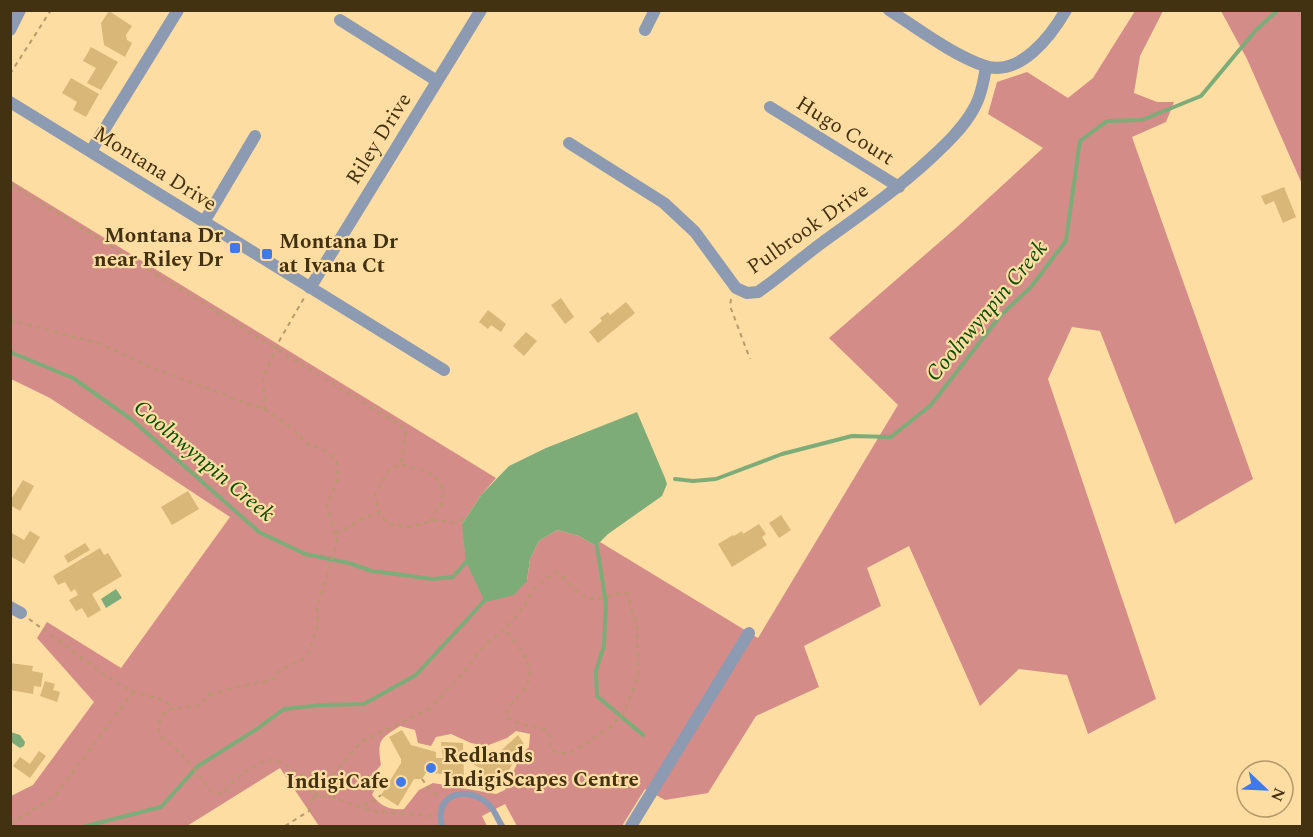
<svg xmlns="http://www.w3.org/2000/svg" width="1313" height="837" font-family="Spectral,serif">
<rect width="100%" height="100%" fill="#fedda2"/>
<path fill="#d48c89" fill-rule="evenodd" d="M1135,11h28l-23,45 -6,37 23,9h17l-8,20 -34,15 121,342 -78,45 -75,-193 -28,-4 -24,52 108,320 -68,35 -21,-59 -48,-6 -39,37 -71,-160 -42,22 14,38 -77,40 15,41 -63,29 -48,77 -43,7 -20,-11 -23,37h-105l-12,-22 -23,12 5,10h-168l-39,-58 -93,58h-176v-30l22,-11 61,-83 -57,-64 10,-16 74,46 109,-151 -180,-119 -39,-19 -1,-199 486,298 -14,16 -20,30 65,57 3,-22 9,-18 18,-11 22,6 17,10 4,-4 158,96 140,-233 -69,-67 128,-111 86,-79 -55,-34 9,-32 30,-10 41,26 25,-20zM400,726l15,4 3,13 13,3 5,-9 15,-3 20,9 15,3 21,-8 9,-7 14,3 -1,13 -8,8 -16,35 -9,4 -63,-11 -14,7 -15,19c-15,1 -22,-2 -32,-14l5,-11 -2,-12 6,-7c-4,-25 -1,-26 19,-39z
M1221,11h81v173l-55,-125z"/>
<path fill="#7dac79" d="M637,412l28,66 2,6 -5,12 -54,38 -12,12 -17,-10 -22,-6 -18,11 -9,18 -3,22 -13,14 -29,7 -19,-40 -4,-38 20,-30 27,-28 37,-18z
M116,589l6,9 -16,10 -5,-9z
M11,732l9,3 5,7 -1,4 -4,2 -9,-6z"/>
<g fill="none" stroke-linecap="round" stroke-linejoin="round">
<path stroke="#7dac79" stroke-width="4" d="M10,352l63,26 58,41 128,113 46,22 44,9 23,8 61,8 20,-2 15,-17
M675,479l18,2 23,-2 66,-25 70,-18 39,1 40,-32 70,-90 30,-28 35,-46 14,-100 27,-20 35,-1 59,-24 55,-66 22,-20
M596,541l10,62 -2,43 -8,25 1,25 46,39
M86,826l75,-19 37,-41 59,-37 27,-20 38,-4 42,-1 52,-29 70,-76"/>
</g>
<path fill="#d8b779" d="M109,11l23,15 -6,9 1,5 5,3 -7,14 -21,-12 -3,-22z
M91,47l27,15 -17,28 -14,-7 9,-15 -13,-7z
M71,78l28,16 -13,23 -13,-7 4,-8 -15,-9z
M1284,187l12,30 -13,6 -9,-22 -9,4 -4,-9z
M561,298l13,19 -9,7 -14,-19z
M626,302l9,11 -37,30 -9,-11 13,-11 -2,-3 8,-6 2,3z
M488,310l18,14 -5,8 -10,-7 -3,4 -9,-7z
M526,332l11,9 -13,15 -11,-10z
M23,480l11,6 -14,25 -10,-6v-4z
M188,491l11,18 -27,16 -11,-18z
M781,515l10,15 -12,8 -10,-15z
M759,524l7,10 -4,3 5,8 -35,22 -14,-23 15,-9 1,1 8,-5 1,3z
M30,531l10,6 -16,27 -14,-8v-24l14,8z
M85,543l5,7 -22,13 -4,-7z
M100,548l4,7 4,-2 14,23 -30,18 9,16 -13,8 -6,-10 -6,3 -7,-11 9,-5 -3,-6 -4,3 -6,-10 -7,3 -5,-9z
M10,663l23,3 -1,5 11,2 -2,14 -7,-1 -1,8 -23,-4z
M45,681l10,3 -2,6 7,2 -3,10 -17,-6z
M402,730l9,15 25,7v6h7l-2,-16 22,1 1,35h-13v-4l-7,2v-2l-18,-1 -4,6h-8l-16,27 -17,-11 20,-32v-4l-12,-22z
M518,735l6,9 -15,14 4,5 -15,26 -8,-5 -5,7 -14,-8 9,-15 -7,-4 7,-16 13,10z
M39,751l7,5 -16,22 -17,-12 7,-9 10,7z"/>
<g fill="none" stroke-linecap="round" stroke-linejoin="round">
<path stroke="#b69b6b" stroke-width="2" stroke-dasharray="4.5 4.5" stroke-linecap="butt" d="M10,74l41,-64
M10,184l396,245 -5,35
M731,299l-1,7 20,53
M10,320l88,23 50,23 117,44 27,18 14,15 22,9 9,10 1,17 -11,27 10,35 -20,68 1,15 -4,13 -5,15 -8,8 -21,10 -9,11c-21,3 -59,8 -73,25 -23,3 -41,-2 -39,29l22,18 31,39 9,2c6,-5 9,-9 14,-14 11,-11 26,-18 40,-21l29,17 9,21
M265,410l-2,-32 15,-35 26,-45
M431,521l4,-9 6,-5c9,-32 -15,-35 -40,-43l-13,7 -13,24 4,19 10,10 21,3 21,-6 9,-1 14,3 9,-4
M336,533c14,-6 29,-18 43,-19
M29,619l77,57 27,16 25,6 16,9
M209,696l1,-8
M422,779l9,12 7,5
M313,797l16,-1 43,15 61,5
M363,805l11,-4 7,-6
M10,824l44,-27 79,-105
M285,826l24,-15 4,-14 49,-56 67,-32 31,-33 25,-31 20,-16 17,-20 11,-19 14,-12 11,-6c10,10 25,30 40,27 10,-2 18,-6 29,-6l10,34 1,50 -14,36 -15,15 -37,24 -12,1 -8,-2c-2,-6 -1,-11 -3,-15 -5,-12 -18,-9 -27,-12 -5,-1 -10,-4 -15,-6 -5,-17 32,-26 20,-57 -5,-11 -15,-22 -22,-32"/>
<path stroke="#8c9ab2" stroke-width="6" d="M442,826c-9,-33 27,-42 48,-20 5,5 8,14 12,20"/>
<path stroke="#8c9ab2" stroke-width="12" d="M889,10c28,18 65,46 96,56 35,11 66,-30 81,-56
M340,20l97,61
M10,30l10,-20
M645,30l10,-20
M10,102l434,268
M770,107l129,80
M569,143l95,60 31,29 41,56 11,5 11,-1c22,-15 43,-34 65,-50 39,-28 72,-51 108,-84 15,-14 32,-30 42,-48 8,-13 11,-29 13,-44
M91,151l87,-141
M204,222l51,-86
M310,288l171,-278
M10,607l11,6
M631,826l118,-193"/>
</g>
<g fill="#4079e9" stroke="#fedda2" stroke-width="2">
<rect x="229" y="242" width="12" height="12" rx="3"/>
<rect x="261" y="248" width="12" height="12" rx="3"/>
<circle cx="431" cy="768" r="6"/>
<circle cx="401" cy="782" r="6"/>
</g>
<g text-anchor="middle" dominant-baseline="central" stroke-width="4.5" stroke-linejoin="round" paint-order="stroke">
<g font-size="21" fill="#423212" stroke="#fedda2">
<text transform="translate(845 131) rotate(32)">Hugo Court</text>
<text transform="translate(379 139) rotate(-58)">Riley Drive</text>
<text transform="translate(155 169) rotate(32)">Montana Drive</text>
<text transform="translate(808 229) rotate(-35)">Pulbrook Drive</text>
</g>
<g font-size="21" font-weight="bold" fill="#423212" stroke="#fedda2" text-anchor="end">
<text x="223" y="236">Montana Dr<tspan x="223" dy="24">near Riley Dr</tspan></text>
<text x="279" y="242" text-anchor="start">Montana Dr<tspan x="279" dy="24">at Ivana Ct</tspan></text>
<text x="443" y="756" text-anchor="start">Redlands<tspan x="443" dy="24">IndigiScapes Centre</tspan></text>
<text x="389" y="782">IndigiCafe</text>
</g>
<g font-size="22" font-style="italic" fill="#084d05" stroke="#fedda2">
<text transform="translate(987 311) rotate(-50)">Coolnwynpin Creek</text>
<text transform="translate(204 461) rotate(40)">Coolnwynpin Creek</text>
</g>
</g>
<rect width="1313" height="837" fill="none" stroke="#423212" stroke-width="24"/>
<g transform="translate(1265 789) rotate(113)"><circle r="28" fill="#fedda2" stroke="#b39968" stroke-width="1.5"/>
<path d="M0-4.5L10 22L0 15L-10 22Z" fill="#4079e9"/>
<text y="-9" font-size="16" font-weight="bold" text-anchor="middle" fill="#423212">N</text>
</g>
</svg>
